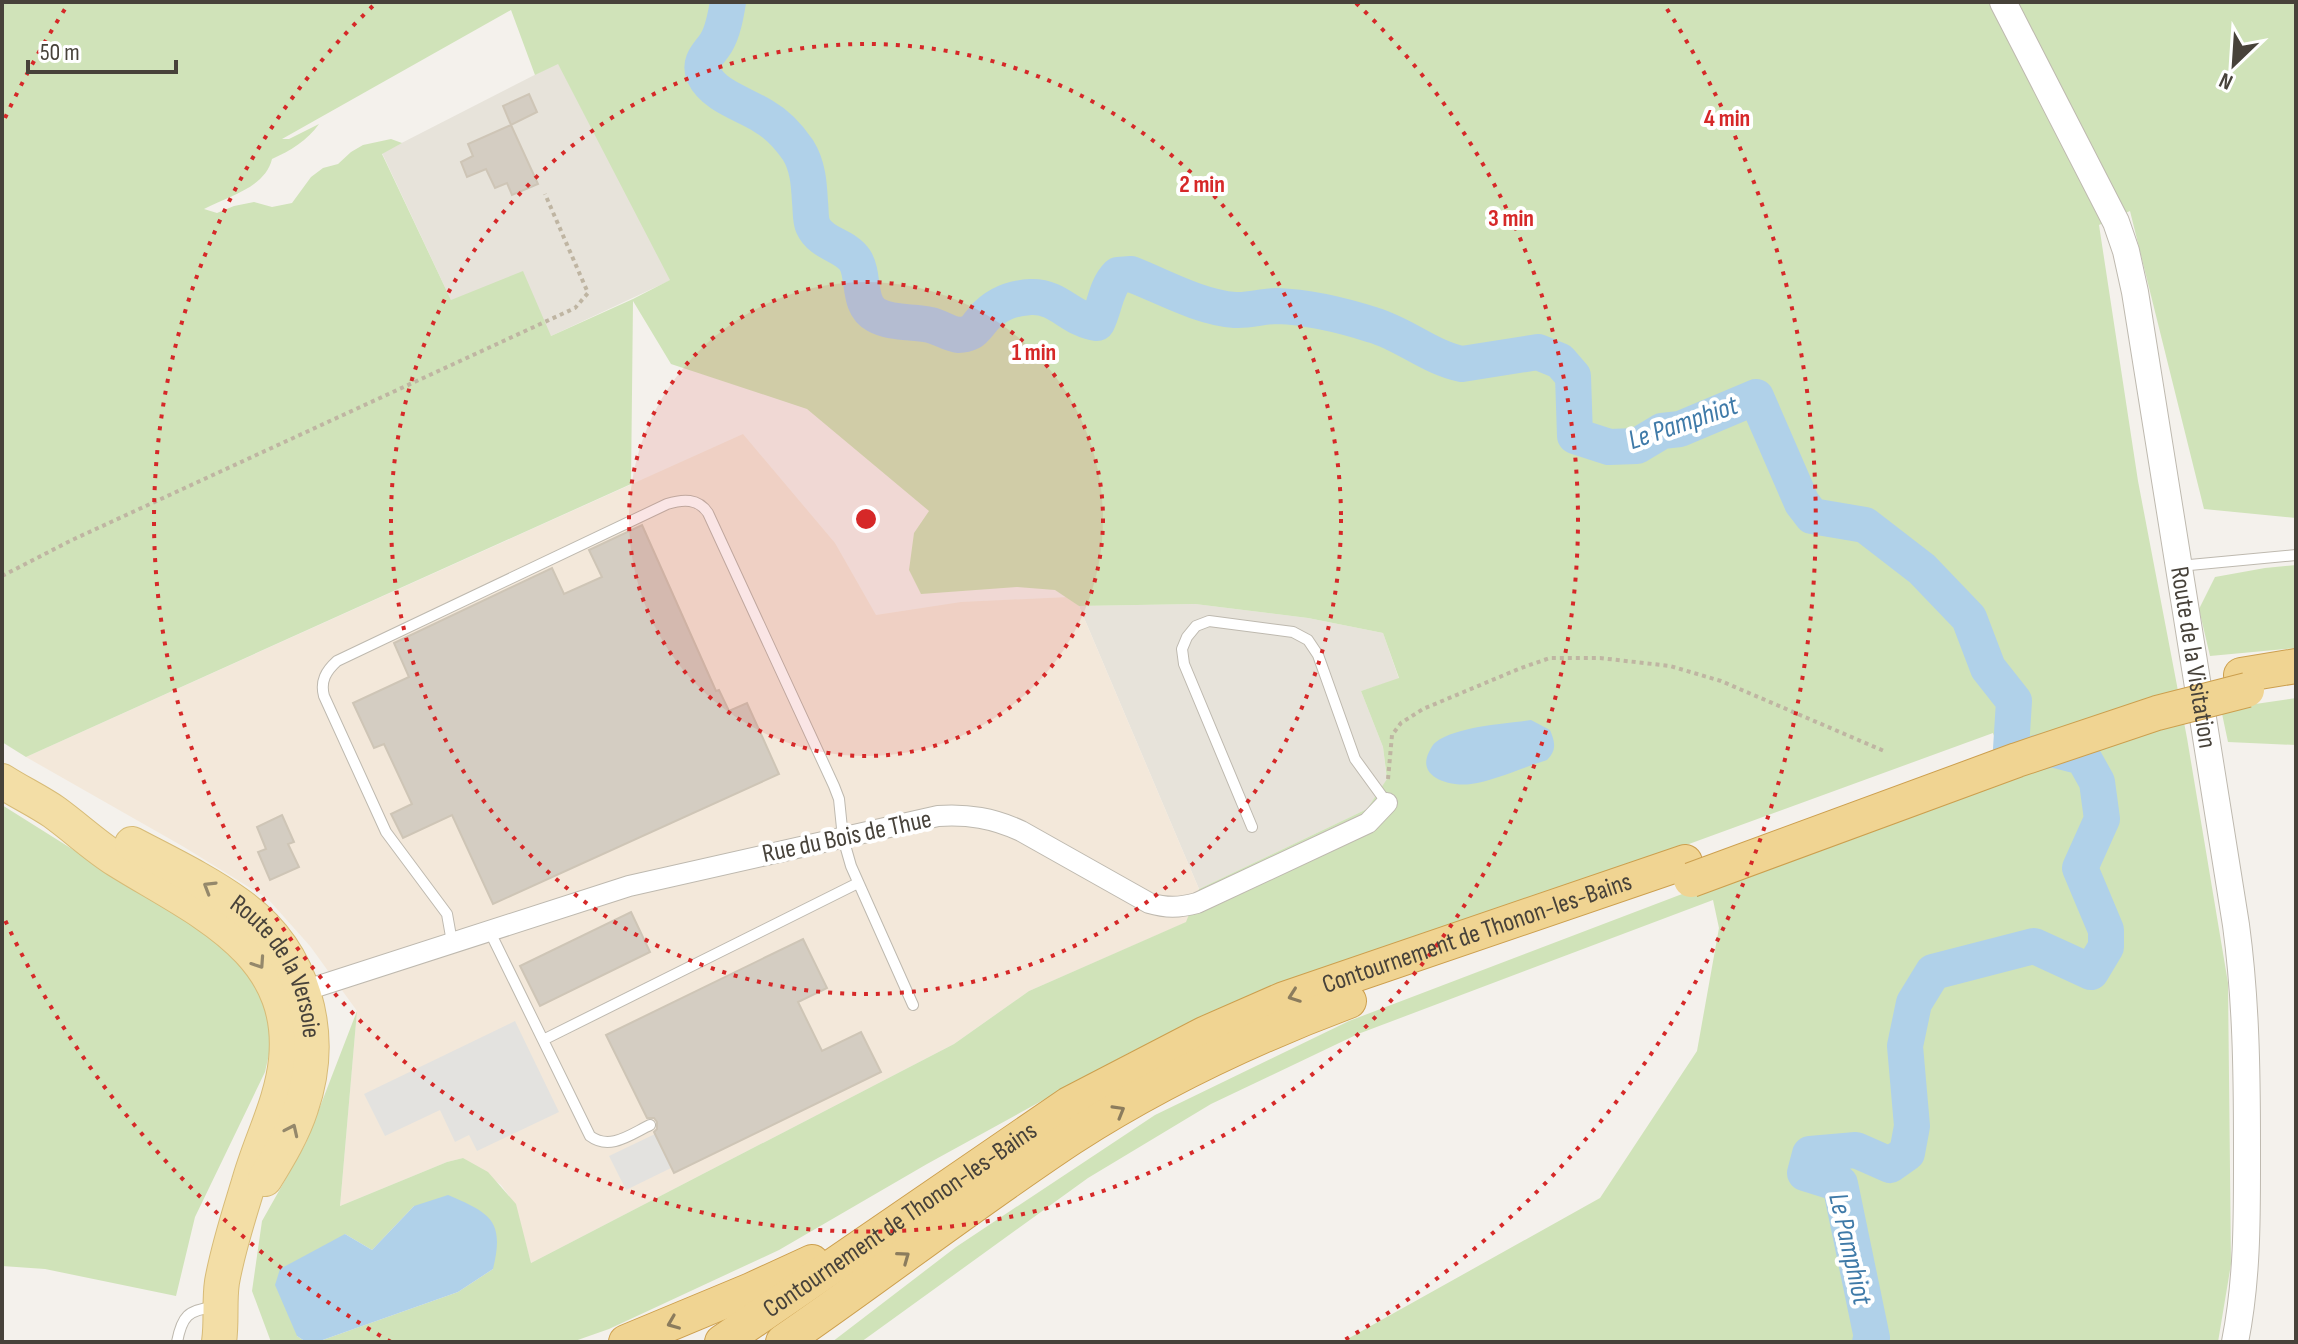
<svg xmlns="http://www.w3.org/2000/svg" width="2298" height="1344" font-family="'Sofia Sans Condensed',sans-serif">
<rect width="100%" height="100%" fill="#f4f1ec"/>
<path fill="#e7e3da" d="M558,63l113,217 -120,56 -100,-36 -69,-147z
M1195,604l113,14 75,15 16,46 -38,12 22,56 4,33 -20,29 -168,80 -120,-283z"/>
<path fill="#f3e8da" d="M743,434l92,109 41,72 85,-13 108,-5 10,9 120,283 -12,33 -158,69 -75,53 -423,219 -16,-59 -14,-19 -38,-27 -16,4 -107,44 17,-195 -47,-65 -42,-47 -84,-52 -158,-90z"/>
<path fill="#d0e3b9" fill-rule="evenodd" d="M2,2h2294v516l-92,-9 -74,-298 -31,14 39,256 49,257 41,245 3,281 -13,78h-876l258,-144 97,-147 22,-123 -6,-28 -355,134 -147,70 -123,74 -227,164h-29l124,-95 199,-132 194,-94 441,-168 218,-76 -15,-44 -315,115 -416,144 -135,62 -200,110 -148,86 -170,79 -37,13h-255l141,-50 35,-23 -79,-63 -42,44 -27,-16 -48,102 9,6h-35l-19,-51 10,-70 44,-78 51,-132 -17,195 107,-44 16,-4 25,14 28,32 15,59 423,-219 75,-53 157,-69 13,-33 168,-80 20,-30 -4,-32 -22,-56 38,-13 -16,-45 -75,-15 -113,-14 -116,2 -24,-16 -38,-3 -96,7 -12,-24 5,-37 15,-22 -122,-102 -136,-45 -38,-63 -2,183 -605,273 -24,-15v-358l2,-17h-2zM511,10l24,65 23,-11 112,216 -37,19 -82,37 -28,-65 -72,29 -69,-146 20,-11 -11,-4 -28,6 -12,7 -13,12 -15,4 -12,9 -19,26 -20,4 -18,-5 -20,4 -17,7 -13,-4c24,-13 61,-21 68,-50 18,-8 36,-19 47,-35l-30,15h-7z
M2296,565v83l-86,8 -11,-47 16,-32 50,-9z
M2296,698v47l-68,-3 -7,-33z
M2,805l215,135 30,33 11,18 8,22 3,18v23l-4,18 -70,145 -19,79 -131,-27 -43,-3z"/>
<path fill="#e3e2df" d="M515,1021l44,91 -82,39 -8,-16 -14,7 -15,-32 -55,26 -21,-42z
M655,1134l16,34 -45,22 -17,-34z"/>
<path fill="#b0d1e9" d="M1531,720l19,10c5,12 7,20 -3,30 -23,7 -53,21 -76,24 -20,3 -55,-6 -42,-32 2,-4 4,-8 7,-10 21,-16 69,-18 95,-22z
M448,1195c42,18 57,25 45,74l-35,23 -141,50h-11l-9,-6 -22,-51 5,-16 65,-35 27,16 42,-44z"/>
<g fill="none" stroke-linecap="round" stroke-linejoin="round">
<path stroke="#b0d1e9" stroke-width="36" d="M728,2c-2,12 -5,30 -12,41 -6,10 -18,18 -12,32 10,21 40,29 59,41 14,8 26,21 35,34 10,16 11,34 12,52 1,8 0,17 3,24 8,18 32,19 42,34 10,16 2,45 21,55 16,9 37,6 54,10 10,2 19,9 29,10 4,0 8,-1 12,-3 4,-2 8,-8 12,-13 13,-15 28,-21 48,-22 28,-1 40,23 66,26 8,-15 8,-35 21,-48l13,-1c33,13 68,33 104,36 14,1 28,-4 42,-4 30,1 68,10 96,19 31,9 58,33 89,39l76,-12 22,9 13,15 2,60 34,11 28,-1 25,-15 18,-2 76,-32 46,106 10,13 53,9 57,44 47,49 19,50 26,33 -3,48 6,9 35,-9 31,8 14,25 5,37 -22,49 26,62v17l-15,25 -57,-26 -101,26 -19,31 -9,43 7,80 -5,27 -17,12 -34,-15 -46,4 -5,19 35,11 32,154 -2,4"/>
</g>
<path fill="#d4cdc2" stroke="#cec5b6" stroke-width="2" d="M529,94l8,18 -26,13 -8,-19z
M511,125l27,59 -26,11 -5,-12 -12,5 -9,-19 -19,8 -6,-15 12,-6 -5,-12z
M642,525l74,166 3,-1 10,21 18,-8 32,71 -286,130 -41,-89 -49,23 -12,-24 21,-10 -28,-60 -10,4 -21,-45 56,-26 -15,-34 158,-75 12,26 38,-17 -13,-27z
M282,815l12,27 -6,2 11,23 -29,13 -12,-28 8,-3 -9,-22z
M631,912l19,40 -110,54 -20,-40z
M803,939l24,49 -29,14 24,49 39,-19 20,40 -207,101 -20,-41 3,-3v-7l-3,-4h-7l-41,-83z"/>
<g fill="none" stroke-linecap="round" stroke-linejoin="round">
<defs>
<path id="service" d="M2179,566l117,-11
M1252,827l-68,-163 -2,-15 5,-12 9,-11 13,-5 84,11 15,8 10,15 37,104 32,44
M489,930l101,206c20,15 41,-2 60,-11
M452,942l-5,-28 -61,-82 -62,-136c-4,-15 2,-25 13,-35l330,-157c16,-5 31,-6 41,9l126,273 5,13 4,39 8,28 62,139
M543,1040l315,-157
M177,1342c5,-26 11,-32 37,-35"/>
<path id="minor" d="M294,994l335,-108 309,-70c30,-2 55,2 83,15l128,72c17,5 30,5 48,0l171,-80 19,-20"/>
<g id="tertiary">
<path id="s1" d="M2003,2l113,220 10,29 9,41 101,633c10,74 11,147 11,221 0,66 1,131 -12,196"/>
</g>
<g id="primary">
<path d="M2,781c17,11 36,20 52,31 22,16 41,34 63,48 78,49 180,89 169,200 -4,42 -26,82 -37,122 -10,33 -21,66 -27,100 -3,20 0,40 -3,60"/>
<path id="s2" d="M132,844c36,19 74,37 107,61 65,47 88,128 62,203 -8,25 -22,48 -36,71"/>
</g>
<g id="trunk">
<path d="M2241,675l55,-9"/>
<path d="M626,1342l125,-52 61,-28"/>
<path id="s3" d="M722,1342l347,-238 135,-70 80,-35 401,-137"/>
<path d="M783,1342c97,-67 190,-139 288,-204 87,-56 182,-101 278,-137"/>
</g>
</defs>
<use href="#service" stroke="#beb9af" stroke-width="12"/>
<use href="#minor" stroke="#beb9af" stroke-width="22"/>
<use href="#tertiary" stroke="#beb9af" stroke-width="28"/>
<use href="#primary" stroke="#d7bb77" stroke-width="36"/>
<use href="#trunk" stroke="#cc9f4e" stroke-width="36"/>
<path stroke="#bfb5a2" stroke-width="4" stroke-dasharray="4 4" stroke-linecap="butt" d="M2,576l70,-36 503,-232 13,-15 -43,-99
M1388,779l4,-44 9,-12 22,-14 98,-41 29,-10h50l70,8 51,15 163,70"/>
<use href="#service" stroke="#fff" stroke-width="10"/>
<use href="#minor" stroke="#fff" stroke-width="20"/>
<use href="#tertiary" stroke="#fff" stroke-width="26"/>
<use href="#primary" stroke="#f3dea6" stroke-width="34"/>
<use href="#trunk" stroke="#f0d492" stroke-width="34"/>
<defs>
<path id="trunk-bridge" d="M1691,880l326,-120 140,-47 90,-23"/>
</defs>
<use href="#trunk-bridge" stroke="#cc9f4e" stroke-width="36" stroke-linecap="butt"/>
<use href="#trunk-bridge" stroke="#f0d492" stroke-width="34"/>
</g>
<defs><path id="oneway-chevron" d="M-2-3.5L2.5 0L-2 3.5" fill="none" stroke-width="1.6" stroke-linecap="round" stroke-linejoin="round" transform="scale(2)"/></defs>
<g stroke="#94886b">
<use href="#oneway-chevron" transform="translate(209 887) rotate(-149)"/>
<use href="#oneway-chevron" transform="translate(259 963) rotate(56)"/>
<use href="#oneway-chevron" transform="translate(292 1130) rotate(-65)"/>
</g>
<g stroke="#8b7c5d">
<use href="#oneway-chevron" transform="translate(1294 996) rotate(160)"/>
<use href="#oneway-chevron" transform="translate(1119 1111) rotate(-30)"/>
<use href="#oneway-chevron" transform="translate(904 1257) rotate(-36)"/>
<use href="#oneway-chevron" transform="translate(673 1323) rotate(158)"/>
</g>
<circle cx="866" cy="519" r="237" fill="#d62828" fill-opacity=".12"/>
<g fill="none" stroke="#d62828" stroke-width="4" stroke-dasharray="4 8">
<circle cx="866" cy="519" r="237"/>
<circle cx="866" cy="519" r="475"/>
<path d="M1356 3A712 712 0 1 1 376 3"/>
<path d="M391 1342A950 950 0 0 1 5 920M5 118A950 950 0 0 1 65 9M1667 9A950 950 0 0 1 1341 1342"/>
</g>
<g text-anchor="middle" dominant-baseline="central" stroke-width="8" stroke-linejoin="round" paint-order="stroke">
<g font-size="26" fill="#47423a" stroke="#fff">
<text stroke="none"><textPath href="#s1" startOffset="690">Route de la Visitation</textPath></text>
<text transform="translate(847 837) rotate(-12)">Rue du Bois de Thue</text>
<text stroke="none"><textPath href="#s3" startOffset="864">Contournement de Thonon-les-Bains</textPath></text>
<text stroke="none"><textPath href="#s2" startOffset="198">Route de la Versoie</textPath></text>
<text stroke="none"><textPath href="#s3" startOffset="216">Contournement de Thonon-les-Bains</textPath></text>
</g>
<g font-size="28" font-style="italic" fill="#3f7aa8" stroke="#fff">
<text transform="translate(1683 423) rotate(-19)">Le Pamphiot</text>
<text transform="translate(1850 1249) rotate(77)">Le Pamphiot</text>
</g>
</g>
<circle cx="866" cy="519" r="12" fill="#d62828" stroke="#fff" stroke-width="4"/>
<g font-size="24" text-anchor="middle" font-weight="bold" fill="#d62828" stroke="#fff" stroke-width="8" stroke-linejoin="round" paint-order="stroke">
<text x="1727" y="126">4 min</text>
<text x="1202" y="192">2 min</text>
<text x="1511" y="226">3 min</text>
<text x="1034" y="360">1 min</text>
</g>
<rect width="2298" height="1344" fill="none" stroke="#47423a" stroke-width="8"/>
<g transform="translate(2234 64) rotate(205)" stroke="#ffffff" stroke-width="6" paint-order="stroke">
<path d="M0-6L14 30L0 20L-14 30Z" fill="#47423a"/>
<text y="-12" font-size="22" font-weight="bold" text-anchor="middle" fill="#47423a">N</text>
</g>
<path d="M28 60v12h148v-12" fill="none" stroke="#47423a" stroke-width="4"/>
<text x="40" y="60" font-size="24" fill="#47423a" stroke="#ffffff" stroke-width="6" paint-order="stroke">50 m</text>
</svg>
